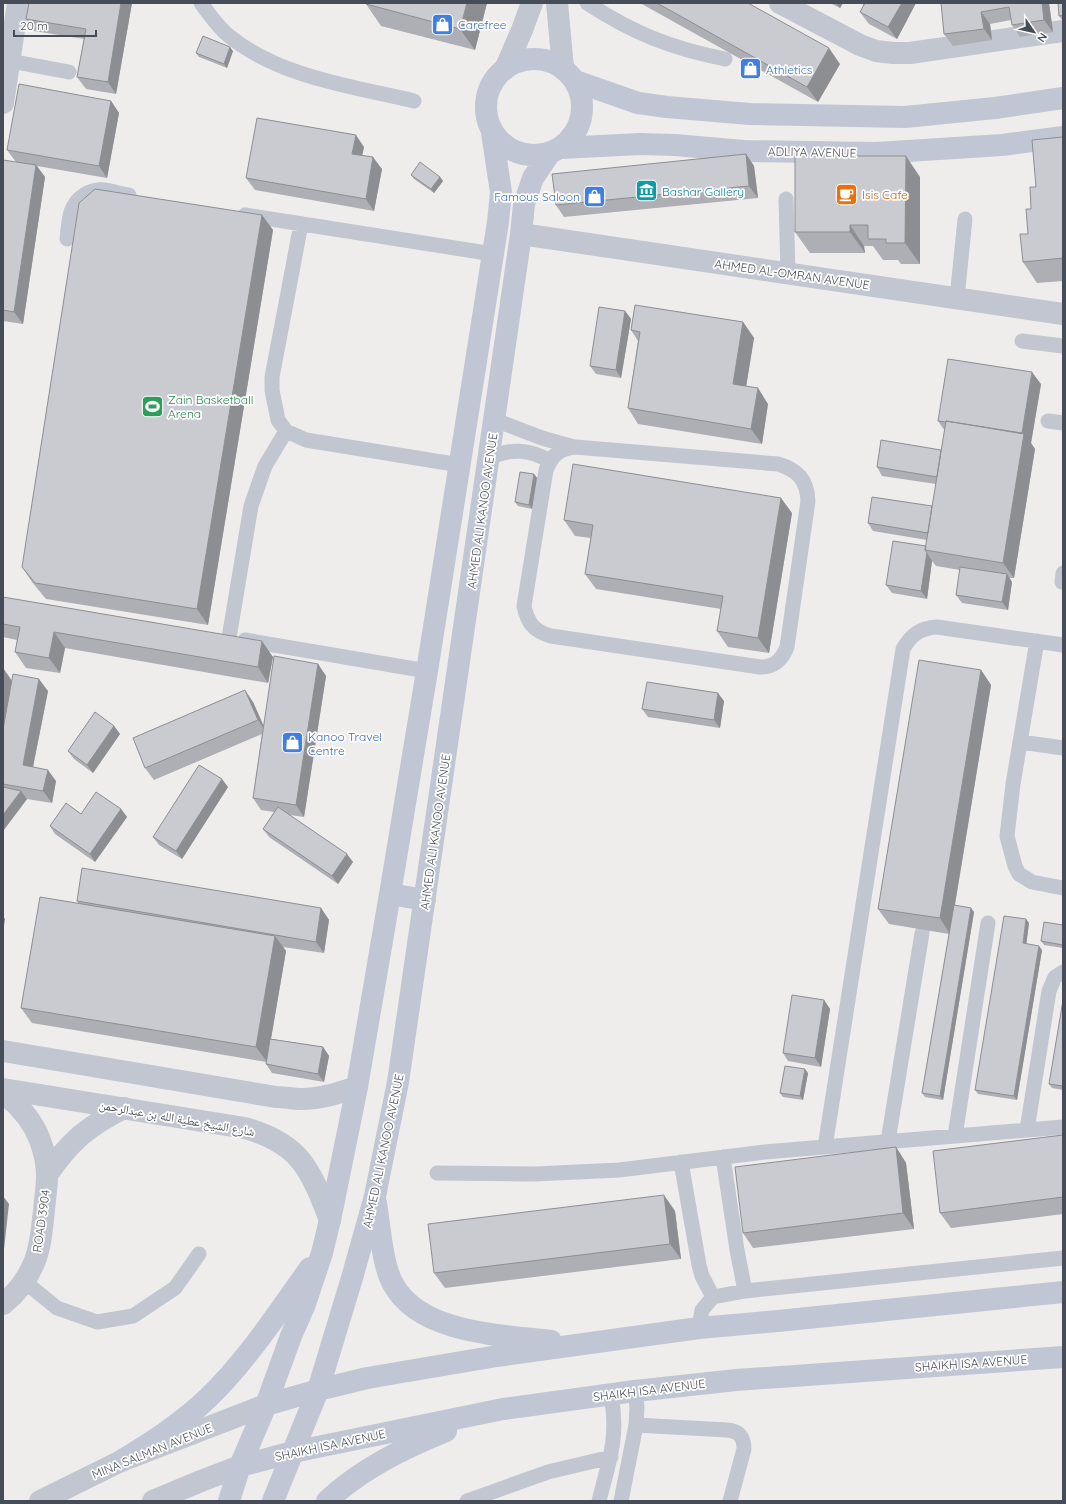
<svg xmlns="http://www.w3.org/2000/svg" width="1066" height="1504" font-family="Quicksand,'Noto Naskh Arabic',sans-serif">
<rect width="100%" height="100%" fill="#efedec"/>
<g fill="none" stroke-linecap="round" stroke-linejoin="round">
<path stroke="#c1c6d0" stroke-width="15" d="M201,3c8,11 17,24 28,33 51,41 122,50 185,65
M587,3c46,30 83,45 138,56
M10,61l59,11
M786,199l2,74
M245,215l248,39
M301,224l-29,153v13l6,30 8,11 20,9 154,25
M67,239c2,-16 1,-34 17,-44 6,-4 13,-6 20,-5 9,1 17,4 25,5
M957,298l8,-79
M1022,341l41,5
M495,420l47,18 32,9
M1048,421l15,2
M575,447l203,17c20,6 29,16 30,37l-21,146c-5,13 -13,20 -27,20l-209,-31c-17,-5 -23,-12 -27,-30l22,-136c6,-15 13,-21 29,-23z
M489,458c22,-10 40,-9 61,3
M1062,582l1,-9
M229,638l22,-132 14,-40 21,-35
M245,640l182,31
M1037,641l-24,143 -6,52 8,30 4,8 13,8 31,6
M1021,742l42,6
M1027,1130l22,-139 6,-14 8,-5
M955,1136l33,-213
M888,1141l34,-208
M825,1147l78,-498c8,-14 17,-21 34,-22l126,18
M723,1157l14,93 8,41
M681,1162l18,103 3,11 11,21
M437,1173l98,1 84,-4 146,-18 298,-25
M25,1282l32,26 40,14 36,-6 42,-28 24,-34
M699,1328l3,-18 11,-13 32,-6 318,-33
M636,1425l91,5c12,1 17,7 17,19l-14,52
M467,1501l81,-29 63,-15
M599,1501c10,-40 20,-64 12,-106
M621,1501l15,-76 1,-17 -2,-17"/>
<path stroke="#c1c6d0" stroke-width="22" d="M780,3l80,42 16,6 17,2h17l153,-22
M3,103l15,-100
M521,234l542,80
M3,1093c16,12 30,29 37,47 4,11 7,25 7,36 0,11 -2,23 -3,34 -2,17 -3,37 -10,53 -7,17 -17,30 -31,41
M47,1175c22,-33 41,-49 77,-67"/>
<path stroke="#c1c6d0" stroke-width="22" d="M557,3l6,65
M506,67l16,-37 10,-27
M3,1051l273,46c9,0 17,2 25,2 20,0 38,-6 56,-12
M3,1089l242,39c56,16 65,41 85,92
M40,1501l81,-40 145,-56
M153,1501l48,-20 39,-15"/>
<path stroke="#c1c6d4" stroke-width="22" d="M486 107a48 48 0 1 1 96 0a48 48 0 1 1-96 0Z
M575,81l63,22 29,4 83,7 155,3 90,-9 68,-10
M561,148l79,-4 35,1 69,6 132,2 126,-8 61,-8
M390,894l35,6
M376,1203c4,24 6,61 17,81 27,50 109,51 158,57
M266,1405l52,-15 49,-12 130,-22 202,-28 79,-7 285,-29
M121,1461c31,-19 61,-38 87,-63 38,-36 71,-87 102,-130
M240,1466l53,-14 210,-43 132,-18 101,-11 327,-23
M229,1501l11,-35 26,-61 25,-69 14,-32 17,-51 8,-33 27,-133 33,-193 37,-223 71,-449 3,-30 -9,-59
M273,1501l45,-111 34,-112 23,-82 23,-114 123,-848 3,-30 9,-26 17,-25
M327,1501c34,-32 77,-53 119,-70"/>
</g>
<path fill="#aeafb4" d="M132,3l-16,91 -30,-5 -9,-12 7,-38 -50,-8 -8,-12z
M366,3h121l-12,47 -94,-24 -15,-22z
M640,3h108l92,61 -22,38z
M830,3h13l-3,5z
M860,3h56l-19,36 -28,-15 -9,-12 4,-7z
M941,3h108l4,29 -33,5 -8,-12 -1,-5 -21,4 2,16 -39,6 -9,-12z
M1063,3v18l-4,-5z
M233,51l-6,17 -28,-11 -3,-4z
M111,101l8,12 -12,65 -70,-12 8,11 -22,147 -20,-3v-161l13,2 -9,-12z
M1063,137v144l-26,2 -14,-21 5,-28 3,-25 5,-22z
M364,147l-2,8 20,14 -8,42 -119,-21 -9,-12z
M746,154l8,12 4,32 -194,19 -8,-12z
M411,175l29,2 3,4 -9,12 -20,-14z
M920,177v87h-19l-3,-4h-15l-10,-14h-9l1,7h-55l-15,-21z
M262,215l11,15 -65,395 -162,-26 -14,-17 -10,-15z
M625,311l6,8 -10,59 -25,-4 -6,-8z
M743,322l11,16 -8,48 22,18 -6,40 -124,-20 -10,-16 10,-67 -7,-11z
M1041,384l-10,59 4,6 -21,129h-5l3,4 -4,28 -46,-7 -6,-8 4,-25 -24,-4 -4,-5 -5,38 -35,-6 -6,-8 40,-39 1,-6 -54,-9 -5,-8 64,-17 4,-22 -54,-8 -5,-9 64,-17 4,-19 -7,-10z
M534,474l3,4 -5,31 -14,-3 -3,-4z
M792,513l-23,140 -41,-6 -11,-16 4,-22 -125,-20 -11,-15 6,-36 -16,-2 -11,-16z
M3,597l270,60 -5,26 -203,-35 -5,25 -34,-5 -11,-16 2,-12 -14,-3z
M318,664l8,12 -22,141 -14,-2 63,47 -15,22 -69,-47 -6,-8 11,-17 -13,-2 -8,-12 9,-64 -108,46 -9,-12 108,-66 11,24z
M3,668l9,13 36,10 -15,76 23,14 -4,22 -25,-4 -24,32z
M981,670l10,15 -36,220 19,7 -31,188 -18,-3 -3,-4 27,-159 -60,-10 -11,-15z
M724,701l-4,27 -72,-11 -6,-8z
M114,726l6,8 -27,39 -19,-14 -6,-8z
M228,787l-46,72 -23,-14 -6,-8z
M121,809l6,8 -32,45 -40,-28 -5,-8 31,-12z
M77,901l244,7 8,12 -5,33 -41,-6 3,4 -15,88 52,8 6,9 -5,26 -52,-9 -6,-9v-2l-234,-39 -11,-15 57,-105z
M1029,923l-3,21 16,6 -25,150 -39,-6 -3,-4z
M1063,925v23l-19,-3 -3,-4z
M824,1000l6,9 -9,58 -33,-6 -5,-8z
M1063,1000v90l-11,-2 -3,-4z
M808,1073l-5,27 -20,-3 -3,-4z
M1063,1135v79l-112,14 -11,-15z
M896,1147l10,16 8,66 -161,19 -10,-15z
M675,1211l6,48 -236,29 -11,-15z"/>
<path fill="#8d8e92" d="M121,3h11l-16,91 -8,-12z
M467,3h20l-12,47 -15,-21z
M836,3h7l-3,5z
M902,3h14l-19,36 -9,-12z
M1042,3h7l4,29 -9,-12z
M981,12l9,12 2,16 -8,-11z
M230,47l3,4 -6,17 -3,-4z
M829,48l11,16 -22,38 -11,-15z
M111,101l8,12 -12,65 -8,-12z
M356,135l8,12 -4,19 -8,-12z
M746,154l8,12 4,32 -9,-12z
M906,156l14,21v87l-15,-21z
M373,157l9,12 -8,42 -8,-12z
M36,165l9,12 -22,147 -9,-12z
M440,177l3,4 -9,12 -3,-4z
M262,215l11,15 -65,395 -11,-16z
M850,225l14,21 1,7 -15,-21z
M625,311l6,8 -10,59 -5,-8z
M743,322l11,16 -10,62 -11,-16z
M1032,372l9,12 -10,59 4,6 -21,129 -11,-15 19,-129z
M758,388l10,16 -6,40 -11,-15z
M534,474l3,4 -5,31 -3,-4z
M781,498l11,15 -23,140 -11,-15z
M927,553l5,8 -5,38 -6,-8z
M1007,574l5,8 -4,28 -6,-8z
M54,632l11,16 -5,25 -11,-15z
M262,641l11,16 -5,26 -10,-16z
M318,664l8,12 -22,141 -8,-12z
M3,668l9,13 -9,55z
M981,670l10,15 -41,249 -10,-16z
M39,679l9,12 -17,86 -8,-12z
M245,690l8,12 13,30 -8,-12z
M718,693l6,8 -4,27 -6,-8z
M114,726l6,8 -27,39 -6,-8z
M48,770l8,11 -4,22 -9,-12z
M222,779l6,8 -46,72 -6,-8z
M21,791l6,8 -24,32v-16z
M121,809l6,8 -32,45 -5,-8z
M347,854l6,8 -15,22 -6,-8z
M321,908l8,12 -5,33 -8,-11z
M971,908l3,4 -31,188 -3,-4z
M3,916l2,3 -2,14z
M1026,919l3,4 -3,24 -3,-4z
M275,936l11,15 -19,111 -11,-15z
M1039,946l3,4 -25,150 -3,-4z
M824,1000l6,9 -9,58 -6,-9z
M323,1047l6,9 -5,26 -6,-8z
M805,1069l3,4 -5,27 -3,-4z
M896,1147l10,16 8,66 -11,-16z
M664,1195l11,16 6,48 -11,-15z
M3,1196l6,8 -6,54z"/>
<path fill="#cacbd1" stroke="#8d8e92" d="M29,3h92l-13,79 -31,-5 9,-48 -60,-10z
M366,3h101l-7,26 -94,-25z
M657,3h91l81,45 -22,39z
M865,3h37l-14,24 -28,-15z
M941,3h101l2,17 -32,5 -3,-18 -28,5 3,17 -40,5z
M1058,3h5v12l-4,1z
M203,36l27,11 -6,17 -28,-11z
M19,84l92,17 -12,65 -92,-16z
M257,118l99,17 -4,19 21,3 -7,42 -120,-21z
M1063,137v121l-40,4 -3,-28h8l-2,-25h5l-1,-22h6l-4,-47z
M746,154l3,32 -193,19 -4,-31z
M795,156h111l-1,87h-19v-4h-18v-14h-18v7h-55z
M3,160l33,5 -22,147 -11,-2z
M420,162l20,15 -9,12 -20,-14z
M95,189l167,26 -65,394 -162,-26 -13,-16 57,-364z
M635,305l108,17 -10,62 25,4 -7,41 -123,-21 12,-76 -9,-2z
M599,307l26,4 -9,59 -26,-4z
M948,359l84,13 -10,61 -76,-12v1l-8,-1z
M946,421l78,13 -21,129 -78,-13z
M881,440l60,10 -4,27 -60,-10z
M573,464l208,34 -23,140 -41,-7 6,-35 -138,-22 8,-49 -29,-5z
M520,472l14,2 -5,31 -14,-3z
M872,497l60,9 -4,27 -60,-10z
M893,541l33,5 -1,4 2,3 -6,38 -35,-6z
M960,567l47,7 -5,28 -46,-7z
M3,597l259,44 -4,26 -204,-35 -5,26 -34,-6 5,-25 -17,-3z
M274,656l44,8 -22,141 -43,-7z
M919,660l62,10 -41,248 -62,-9z
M13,674l26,5 -16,86 25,5 -5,21 -40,-7v-55z
M647,682l71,11 -4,27 -72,-11z
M245,690l13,30 -113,48 -12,-30z
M95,712l19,14 -27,39 -19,-14z
M199,765l23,14 -46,72 -23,-14z
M3,787l18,4 -18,24z
M96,792l25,17 -31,45 -40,-28 16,-23 15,11z
M278,807l69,47 -15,22 -69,-47z
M82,868l239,40 -5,34 -239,-41z
M40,897l235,39 -19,111 -235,-39z
M954,905l17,3 -31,188 -18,-3z
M1004,916l22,3 -3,24 16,3 -25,150 -39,-6z
M1044,922l19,3v20l-22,-4z
M792,995l32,5 -9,58 -32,-5z
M1063,1000v86l-14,-2z
M270,1039l53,8 -5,27 -52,-10z
M785,1066l20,3 -5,27 -20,-3z
M1063,1135v62l-123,16 -7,-62z
M896,1147l7,66 -160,20 -8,-66z
M664,1195l6,49 -236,29 -6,-49z"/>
<defs>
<symbol id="shop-square" viewBox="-11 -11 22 22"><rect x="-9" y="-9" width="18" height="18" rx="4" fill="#3f7fe0" stroke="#fff"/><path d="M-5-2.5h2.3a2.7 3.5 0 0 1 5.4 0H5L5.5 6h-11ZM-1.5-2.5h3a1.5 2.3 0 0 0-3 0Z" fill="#fff"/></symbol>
<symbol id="museum-square" viewBox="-11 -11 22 22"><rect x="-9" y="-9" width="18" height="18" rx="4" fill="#0f9aa8" stroke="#fff"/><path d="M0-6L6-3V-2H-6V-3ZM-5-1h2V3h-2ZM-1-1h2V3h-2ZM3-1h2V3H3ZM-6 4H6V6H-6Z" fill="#fff"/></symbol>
<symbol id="cafe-square" viewBox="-11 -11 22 22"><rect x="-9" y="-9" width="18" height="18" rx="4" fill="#e8710a" stroke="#fff"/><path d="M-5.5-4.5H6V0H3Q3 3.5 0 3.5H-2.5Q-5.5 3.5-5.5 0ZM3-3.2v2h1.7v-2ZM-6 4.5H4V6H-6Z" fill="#fff"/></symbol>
<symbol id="stadium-square" viewBox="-11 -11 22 22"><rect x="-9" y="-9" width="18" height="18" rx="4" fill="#2e9e5b" stroke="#fff"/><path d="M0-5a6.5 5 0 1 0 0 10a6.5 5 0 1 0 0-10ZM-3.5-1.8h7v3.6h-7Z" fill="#fff"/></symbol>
</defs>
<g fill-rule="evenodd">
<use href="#shop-square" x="430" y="12" width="25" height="25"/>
<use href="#shop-square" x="738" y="56" width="25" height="25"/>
<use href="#museum-square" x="634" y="178" width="25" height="25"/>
<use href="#cafe-square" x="834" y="182" width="25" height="25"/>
<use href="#shop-square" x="582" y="184" width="25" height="25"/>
<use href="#stadium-square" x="140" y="394" width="25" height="25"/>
<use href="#shop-square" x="280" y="730" width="25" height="25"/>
</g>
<g text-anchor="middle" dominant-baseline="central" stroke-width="3.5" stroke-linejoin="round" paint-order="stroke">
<g font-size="12" fill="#366cbe" stroke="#fff" text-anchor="start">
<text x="458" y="24">Carefree</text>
<text x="766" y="69">Athletics</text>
<text x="580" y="196" text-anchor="end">Famous Saloon</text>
<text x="308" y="736">Kanoo Travel<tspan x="308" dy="14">Centre</tspan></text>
</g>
<g font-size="12" fill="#474d58" stroke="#fff">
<text transform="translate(812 152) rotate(1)">ADLIYA AVENUE</text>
<text transform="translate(792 274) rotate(8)">AHMED AL-OMRAN AVENUE</text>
<text transform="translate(482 511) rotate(-82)">AHMED ALI KANOO AVENUE</text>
<text transform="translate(435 832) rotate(-82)">AHMED ALI KANOO AVENUE</text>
<text transform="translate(177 1118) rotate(10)">شارع الشيخ عطية الله بن عبدالرحمن</text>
<text transform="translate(383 1151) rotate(-78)">AHMED ALI KANOO AVENUE</text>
<text transform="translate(41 1221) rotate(-82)">ROAD 3904</text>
<text transform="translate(971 1363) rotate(-4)">SHAIKH ISA AVENUE</text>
<text transform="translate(649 1390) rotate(-7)">SHAIKH ISA AVENUE</text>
<text transform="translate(330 1445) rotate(-12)">SHAIKH ISA AVENUE</text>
<text transform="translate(152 1451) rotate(-22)">MINA SALMAN AVENUE</text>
</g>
<g font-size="12" fill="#0d838f" stroke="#fff" text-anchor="start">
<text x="662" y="191">Bashar Gallery</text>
</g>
<g font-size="12" fill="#c56008" stroke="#fff" text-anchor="start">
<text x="862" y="194">Isis Cafe</text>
</g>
<g font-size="12" fill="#27864d" stroke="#fff" text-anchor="start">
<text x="168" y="399">Zain Basketball<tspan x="168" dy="14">Arena</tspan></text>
</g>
</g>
<rect width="1066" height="1504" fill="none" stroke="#474d58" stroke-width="8"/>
<g transform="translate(1034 32) rotate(124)" stroke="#ffffff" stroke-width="3" paint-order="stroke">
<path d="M0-3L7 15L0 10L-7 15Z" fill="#474d58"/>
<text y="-6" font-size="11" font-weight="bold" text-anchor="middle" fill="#474d58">N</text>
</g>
<path d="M14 30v6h82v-6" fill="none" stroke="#474d58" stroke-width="2"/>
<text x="20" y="30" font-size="12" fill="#474d58" stroke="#ffffff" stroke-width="3" paint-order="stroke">20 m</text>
</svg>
